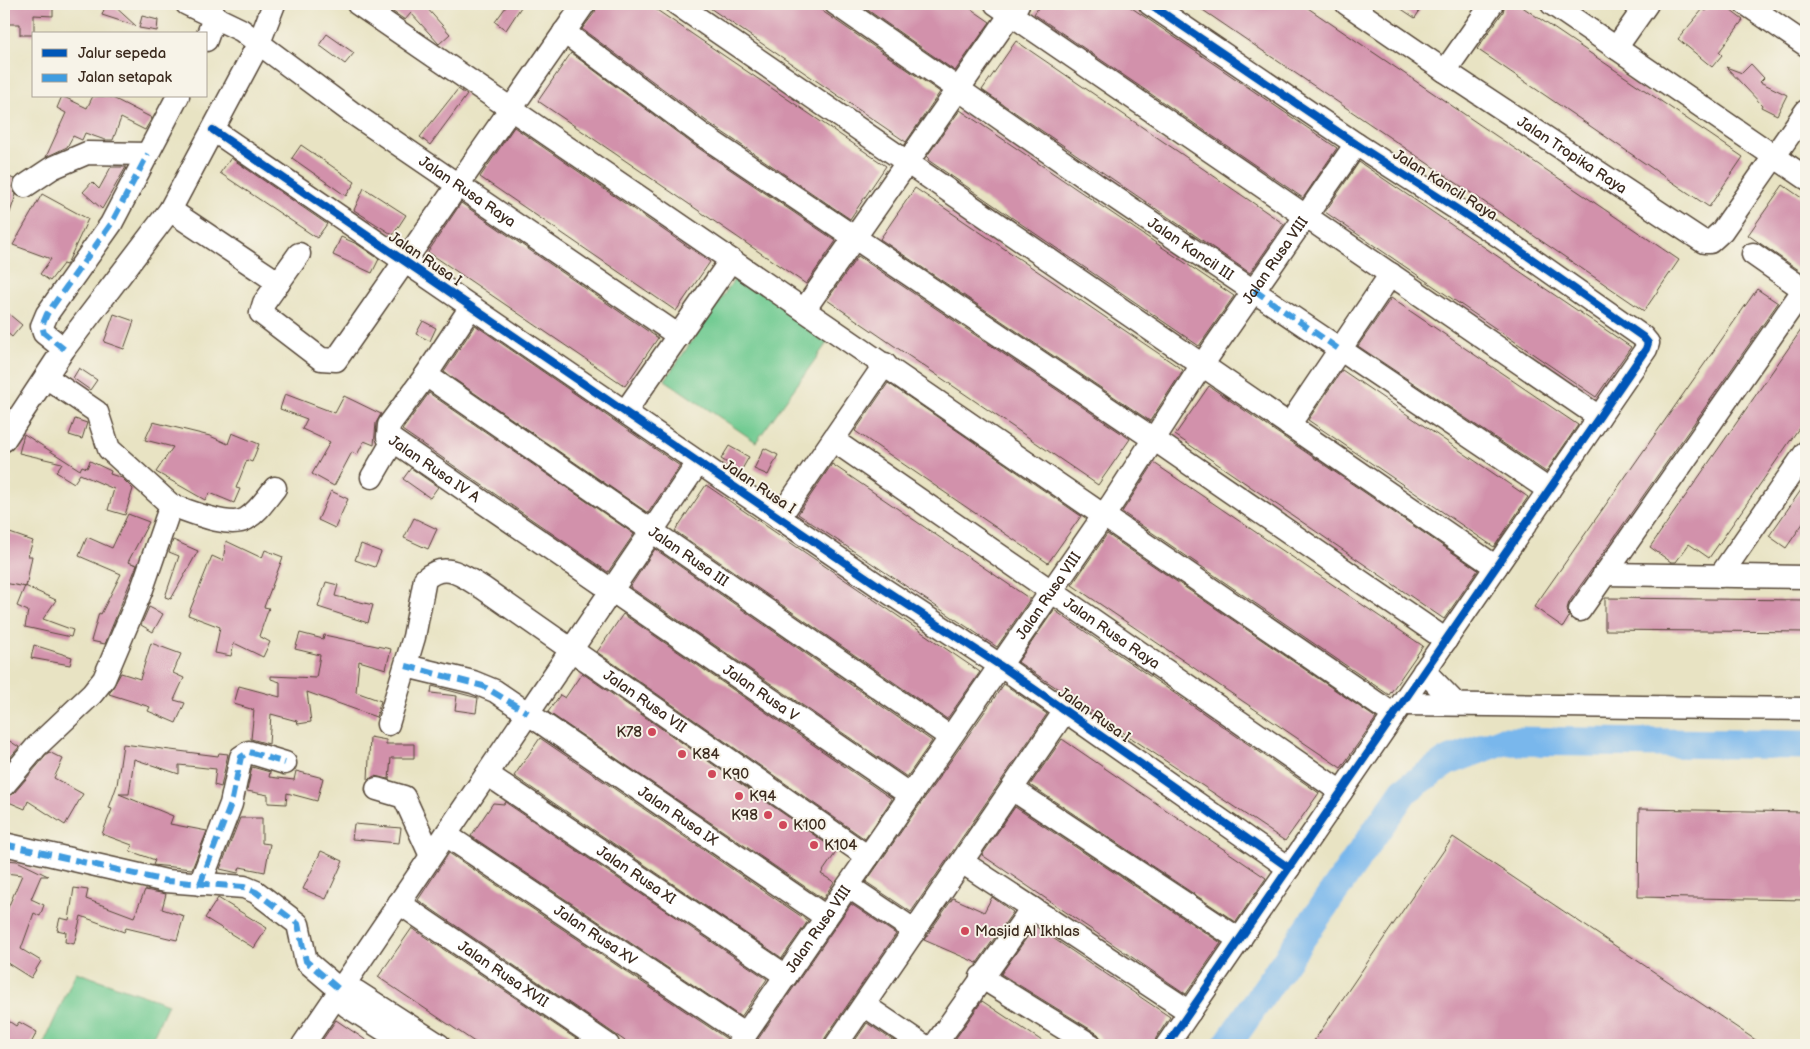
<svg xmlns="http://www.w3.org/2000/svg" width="1810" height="1049" font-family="'Balsamiq Sans',sans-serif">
<rect width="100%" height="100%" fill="#f7f3e8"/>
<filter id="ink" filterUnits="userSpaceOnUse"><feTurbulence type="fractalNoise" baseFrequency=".02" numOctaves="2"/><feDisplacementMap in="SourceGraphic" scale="10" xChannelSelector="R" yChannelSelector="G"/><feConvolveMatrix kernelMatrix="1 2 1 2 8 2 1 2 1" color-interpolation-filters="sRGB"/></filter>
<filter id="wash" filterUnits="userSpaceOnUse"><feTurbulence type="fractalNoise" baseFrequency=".0096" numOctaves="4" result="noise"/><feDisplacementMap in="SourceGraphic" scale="20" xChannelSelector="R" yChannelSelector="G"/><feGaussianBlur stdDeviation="1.12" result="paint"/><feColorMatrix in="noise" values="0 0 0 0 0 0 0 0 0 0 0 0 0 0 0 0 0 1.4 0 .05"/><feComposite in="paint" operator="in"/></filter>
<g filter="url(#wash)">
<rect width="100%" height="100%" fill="#e8e3c3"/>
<path fill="#71cb92" stroke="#567a58" d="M736,277l96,59 -76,106 -91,-62z
M76,972l92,32 -19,41h-106z"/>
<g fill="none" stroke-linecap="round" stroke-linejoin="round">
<path stroke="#79b7ec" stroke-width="29" d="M1227,1045l177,-254 42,-29 56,-21 304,4"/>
</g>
<g id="blocks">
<path fill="#d291ab" d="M4,4h49v12l-19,-1v20h-14v-11h-16z
M106,4h6l24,22 -34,-11z
M381,4h37l4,4 3,-2 25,28 -11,10 -28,-31 -6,7z
M508,4h15l-17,26 -11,-8z
M597,4h51l238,162 -36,53 -141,-96 -127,-94 13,-17z
M704,4h108l128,88 -34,50z
M859,4h105l26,18 -35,49z
M1041,4h85l211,144 -34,50 -269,-184z
M1194,4h108l377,256 -35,51z
M1394,4h30l-9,14z
M1505,4h13l225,153 -34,50 -232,-158 26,-37z
M1712,4h10l21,16 -24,32 3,3 -10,12 -34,-28 25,-30 3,2z
M142,16l16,4 -1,11 -18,-3z
M327,34l27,19 -9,11 -26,-19z
M1016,41l268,183 -34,49 -268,-183z
M571,53l123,92 142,96 -30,43 -268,-183z
M1751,64l13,14 -4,4 27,13 -10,20 -16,-8 1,-2 -36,-38 16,6z
M458,89l9,6 -37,50 -10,-8z
M62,96l25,12 6,-12h16l43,22 -7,12 -24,-12 -8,22h-8l-20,-7 -3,7 -9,-4 -6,11 -21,10 20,-44 -9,-5z
M960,110l274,186 -35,50 -271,-186 1,-2 -2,-2z
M514,127l196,135 -34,49 -196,-134z
M301,145l54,37 -9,14 -54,-38z
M231,158l96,66 -10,14 -97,-65z
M1359,162l272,185 -35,50 -271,-185z
M111,167h15l-24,42 -19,-17 9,-10 7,7z
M4,175l10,4 -2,8 4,8 -10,29h-2z
M1783,185l23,16v74l-58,-40z
M364,188l42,27 -13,20 -39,-25z
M915,188l268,182 -33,51 -270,-182z
M42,194l46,25 -20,43 -2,3 -3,-1 -13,17 -10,-7 11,-15 -38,-14z
M461,203l197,135 -33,48 -197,-134z
M341,237l16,7 22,15 -7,14 -39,-18z
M858,256l272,183 -32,46 -271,-185z
M1757,289l21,14 -209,299 -2,7 2,8 -6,10 -29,-20z
M1391,298l187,127 -32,47 -188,-126z
M4,310l18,15 -10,12 -8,-7z
M114,314l20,7 -10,28 -20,-7z
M423,321l13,7 -6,13 -14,-7z
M1806,323v95l-97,140 -20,-14 -13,18h-5l-21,-15z
M475,325l205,141 -32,47 -204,-141z
M79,368l18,12 -7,10 -17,-12z
M1342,370l186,127 -34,50 -186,-127z
M888,383l193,133 -33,47 -193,-132z
M1209,386l269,184 -34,49 -269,-184z
M429,393l205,141 -26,38 -206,-142z
M285,394l50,19 9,-17 37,18 -5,9 -2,22 -10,-4 -7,14 -5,-3 -18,34 -22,-12 18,-32 -28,-13 5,-10 -27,-10z
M75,419l12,4 -5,16 -13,-4z
M153,422l57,14 18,8 4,-11 27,11 -7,18 -5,-2 -11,28 4,1 -6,14 -24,-10 -5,7 -49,-28 17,-25 -28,-7z
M24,434l56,36 2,-4 5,2 3,-7 21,10 -1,3 12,4 11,11 -8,26 -17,-5 6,-21 -34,-15 -6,9 -18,-11 6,-9 -43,-10z
M729,446l20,11 -8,14 -20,-12z
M764,448l14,7 -10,20 -14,-6z
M1154,463l269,183 -34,49 -267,-183z
M832,464l198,135 -33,48 -199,-133z
M411,468l27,19 -8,11 -27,-19z
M1806,483v36l-20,29 -17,-12z
M706,485l274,187 -33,47 -272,-188z
M331,491l17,8 -13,29 -17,-8z
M128,514l21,8 -21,40 9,3 -32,79 -14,-3 8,-28 2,1 20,-40 -42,-18 8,-19 25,11z
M414,518l23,11 -9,20 -24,-11z
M4,531l29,10 -5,15h4l-6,31 -22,-4z
M1107,534l269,184 -35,50 -269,-183z
M173,540l25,11 -27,48 -6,-2 14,-41 -10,-4z
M226,541l36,17 3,-8 18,7 -19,50 5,1 -10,28 11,6 -7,15 -29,-14 -3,13 -16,-3 5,-26 -32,-12 24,-59 11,5z
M361,544l20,8 -6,15 -20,-7z
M655,549l277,192 -25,36 -277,-190z
M326,582l12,3 -3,11 38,9 -5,18 -50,-16z
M25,586l31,14 -13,19 30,11 -2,7 -46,-10 3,-16 -11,-5z
M1605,598l201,2v32l-201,-2z
M149,607l14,7 -10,18 -12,-7z
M1054,610l265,183 -34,48 -267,-179z
M623,614l269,185 -27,40 -268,-187z
M300,633l23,6 1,-4 67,14 -5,20 -27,-8 -3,31 25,9 -5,16 -69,-25 4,30 -13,2 -1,-3 -26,-7 -2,30 -18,-5 3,-29 -20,-6 5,-18 41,11v-15l-9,-3v-3l45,2 4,-23 -25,-6z
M151,643l30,11 -8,19 11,5 -10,22 11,3 -9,20 -28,-12 2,-4 -41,-13 12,-21 19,6z
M34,645l38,12 -2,8 -39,-7z
M582,673l255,178 -16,23 13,8 -11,17 -275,-187 12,-17 5,3z
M1004,684l43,30 -136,198 -45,-30z
M432,686l46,12 -2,15 -21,-3 2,-14 -26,-3z
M370,737l16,3v4h28v14h-23l-2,21 -15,-3 -6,4z
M540,738l268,183 -26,37 -268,-182z
M1062,739l204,139 -30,44 -206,-137z
M8,740l11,7 -15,18v-18z
M123,744l95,12 1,-3 9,1 -7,33 -7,-2 2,-16 -37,-4v9l-45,-15 -5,35h-10l54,22 -3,8 37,7 -15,38 -39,-4 2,-5 -25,-9 2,-6 -30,-11 10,-25 -3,-1 8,-23z
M49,752l14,7 -9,19 29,16 -18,31 -37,-24 -3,8 -21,-9v-2l10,-5z
M252,767l18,5 -1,5 25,3 2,-9 27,7 -6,23 -30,-8 -1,11 -18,-1v-8l-21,-4z
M505,802l262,177 -26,38 -270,-181 22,-33 11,1z
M1015,807l206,136 -35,51 -204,-139z
M1639,809l167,3v88l-168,-3z
M240,818h22v25l8,1 -5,28 -25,-5 -2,6 -18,-4z
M354,824l47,4 -2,15 -47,-4z
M1453,837l310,208h-452z
M321,851l22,10 -17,38 -23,-10z
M449,853l278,186 -2,6h-94l-213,-145z
M7,860l10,1 31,15h-7l-10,23 13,6 -4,11 -6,-3 -13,36 20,12 -10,17 -27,-17v-44l18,-42 -17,-2z
M74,888l14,2 -2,9 48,18 11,-27 21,4 -4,15 22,7 -7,24 -51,-12 -2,4 -43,-16 -7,28 -9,-2 1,-10 -9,-2 3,-12 9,2z
M992,897l21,15 -36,51 -53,-23 29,-42 31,14z
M218,898l49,30 -13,20 -49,-30z
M851,904l45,30 -71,104 -2,7h-69z
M1035,926l135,91 -14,21 -2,7h-50l-6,-11 -97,-60z
M412,928l173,117h-106l-28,-19 -73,-49z
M982,1001l66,44h-97z
M4,1018l12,8 3,-4 18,10 -7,13h-26z
M336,1020l37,25h-54z
M867,1023l33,22h-48z"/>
</g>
</g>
<g filter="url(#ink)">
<use href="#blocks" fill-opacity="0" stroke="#554637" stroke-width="1"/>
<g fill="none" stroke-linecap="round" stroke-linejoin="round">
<defs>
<g id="minor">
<path id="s1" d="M187,4l54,26 110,82 328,224"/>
<path d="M358,4l1036,711"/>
<path d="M677,4l819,563"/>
<path id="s2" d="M836,4l266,185 447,301"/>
<path d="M996,4l603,413"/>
<path d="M1150,4l206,140 143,92 144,101 5,6 -2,6 -479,696"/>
<path id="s3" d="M1347,4l98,67 259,171h6l12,-11 84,-120"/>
<path d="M1552,4l254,174"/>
<path d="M1746,4l60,41"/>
<path d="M564,32l137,102 454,306 291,200"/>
<path d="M206,40l9,-25"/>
<path d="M1616,48l31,-44"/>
<path d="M1445,71l47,-67"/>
<path d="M213,130l669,458 125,82 282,198"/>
<path d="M25,186l27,-18 35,-15 61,1"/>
<path d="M170,210l109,73"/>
<path d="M299,254l-35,49 -3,10 60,46 15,1 248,-356"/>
<path d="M1753,254l53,37"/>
<path id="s4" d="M471,307l-45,68 -37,50 -1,12 522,358"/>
<path d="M804,310l214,-306"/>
<path d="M64,349l-20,-16 -2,-7 5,-12 64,-90 67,-128"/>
<path id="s5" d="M426,375l524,362"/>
<path d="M625,412l106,-152"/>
<path d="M1289,425l102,-151"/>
<path d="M4,440l60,-91 106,-139 89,-167 15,-39"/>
<path id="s6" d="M833,440l508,352"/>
<path d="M372,477l21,-36"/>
<path d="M171,505c18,6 58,24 75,14 12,-7 20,-20 29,-31"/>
<path d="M779,518l106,-154"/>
<path d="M1604,574l202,3"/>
<path d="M1720,576l86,-124"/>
<path d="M1580,610l224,-321"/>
<path id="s7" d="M406,666l67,16 22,9 331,226"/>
<path d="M1424,671l32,33"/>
<path d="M1402,704l404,5"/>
<path id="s8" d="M388,724l26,-87 11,-58c21,-19 39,-2 58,9l385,269"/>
<path id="s9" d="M487,774l299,202"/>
<path d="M4,785l33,-39 55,-52 12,-15 38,-90 29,-84 -62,-56 -12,-37 -51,-35"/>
<path d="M377,789l27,8 27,59"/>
<path d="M1012,789l228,151"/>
<path id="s10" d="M446,835l299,200"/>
<path d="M4,844l162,37 78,6 12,5 42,32 8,37 34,29 7,16 61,39"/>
<path d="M962,862l228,150"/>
<path d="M200,884l31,-80 10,-47 8,-5 36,11"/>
<path d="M848,886l67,45"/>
<path id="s11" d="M399,903l209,142"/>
<path d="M981,977l110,68"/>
<path d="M340,990l17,2 82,53"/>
<path d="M864,1005l59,40"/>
<path d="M303,1045l395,-582"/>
<path id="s12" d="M738,1045l375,-543 89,-137 154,-221"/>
<path d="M836,1045l229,-334"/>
<path d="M935,1045l97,-137"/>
</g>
</defs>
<use href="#minor" stroke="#554637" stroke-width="25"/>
<use href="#minor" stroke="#fff" stroke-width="22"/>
<path stroke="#3f9ce0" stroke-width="6" stroke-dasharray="12 6" stroke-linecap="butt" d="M1254,290l86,60
M64,349l-20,-16 -2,-7 5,-12 64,-90 37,-70
M406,666l77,20 45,27
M4,844l162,37 78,6 12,5 42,32 8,37 34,29
M200,884l31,-80 10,-47 8,-5 36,11"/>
<defs>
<path id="cycleway" d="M1150,4l206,140 143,92 144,101 5,6 -2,6 -479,696
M213,130l669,458 125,82 282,198"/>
</defs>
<use href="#cycleway" stroke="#f7f3e8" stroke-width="11"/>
<use href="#cycleway" stroke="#0057b8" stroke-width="8"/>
</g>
</g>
<g fill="#d1495b" stroke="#f7f3e8" stroke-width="2">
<circle cx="652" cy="732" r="5"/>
<circle cx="682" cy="754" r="5"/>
<circle cx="712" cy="774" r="5"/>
<circle cx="739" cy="796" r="5"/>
<circle cx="768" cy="815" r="5"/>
<circle cx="783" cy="825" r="5"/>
<circle cx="814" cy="845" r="5"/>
<circle cx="965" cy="931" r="5"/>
</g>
<g text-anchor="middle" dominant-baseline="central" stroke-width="4" stroke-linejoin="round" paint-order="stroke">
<g font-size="15" fill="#3b2a1e" stroke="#f7f3e8">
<text stroke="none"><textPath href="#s3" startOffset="271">Jalan Tropika Raya</textPath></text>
<text transform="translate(1445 185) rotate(32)">Jalan Kancil Raya</text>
<text stroke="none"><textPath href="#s1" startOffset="338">Jalan Rusa Raya</textPath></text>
<text stroke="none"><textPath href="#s2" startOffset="431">Jalan Kancil III</textPath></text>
<text transform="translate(425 259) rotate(34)">Jalan Rusa I</text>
<text stroke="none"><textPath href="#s12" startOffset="951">Jalan Rusa VIII</textPath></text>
<text stroke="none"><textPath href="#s4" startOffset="212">Jalan Rusa IV A</textPath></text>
<text transform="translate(759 487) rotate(34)">Jalan Rusa I</text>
<text stroke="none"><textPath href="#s5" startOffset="319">Jalan Rusa III</textPath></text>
<text stroke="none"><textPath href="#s12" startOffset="546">Jalan Rusa VIII</textPath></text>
<text stroke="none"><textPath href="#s6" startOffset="339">Jalan Rusa Raya</textPath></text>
<text stroke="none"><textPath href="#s4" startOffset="608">Jalan Rusa V</textPath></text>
<text stroke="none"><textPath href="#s8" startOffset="412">Jalan Rusa VII</textPath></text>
<text transform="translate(1094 715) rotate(35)">Jalan Rusa I</text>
<text stroke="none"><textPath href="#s7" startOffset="314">Jalan Rusa IX</textPath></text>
<text stroke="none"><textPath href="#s9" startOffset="180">Jalan Rusa XI</textPath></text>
<text stroke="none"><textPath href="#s12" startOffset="141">Jalan Rusa VIII</textPath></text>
<text stroke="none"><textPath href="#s10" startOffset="180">Jalan Rusa XV</textPath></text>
<text stroke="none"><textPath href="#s11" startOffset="126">Jalan Rusa XVII</textPath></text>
</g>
<g font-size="15" fill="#3b2a1e" stroke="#f7f3e8" text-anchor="start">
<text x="642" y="732" text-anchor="end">K78</text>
<text x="692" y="754">K84</text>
<text x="722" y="774">K90</text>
<text x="749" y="796">K94</text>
<text x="758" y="815" text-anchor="end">K98</text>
<text x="793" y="825">K100</text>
<text x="824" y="845">K104</text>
<text x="975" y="931">Masjid Al Ikhlas</text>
</g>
</g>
<rect width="1810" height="1049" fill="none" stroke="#f7f3e8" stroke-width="20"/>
<rect x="32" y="32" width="175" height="65" fill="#f7f3e8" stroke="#aca397"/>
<rect x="42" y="49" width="25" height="8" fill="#0057b8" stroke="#aca397"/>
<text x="78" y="58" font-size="15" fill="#3b2a1e">Jalur sepeda</text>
<rect x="42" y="74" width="25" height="8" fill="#3f9ce0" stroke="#aca397"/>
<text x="78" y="82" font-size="15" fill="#3b2a1e">Jalan setapak</text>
</svg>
